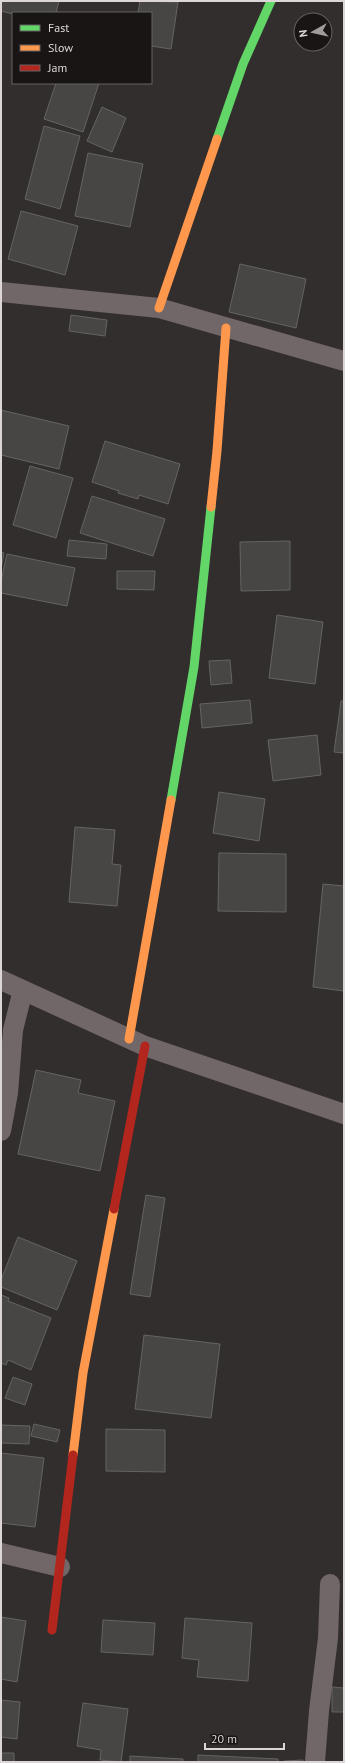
<svg xmlns="http://www.w3.org/2000/svg" width="345" height="1763" font-family="'PT Sans',sans-serif">
<rect width="100%" height="100%" fill="#322e2e"/>
<path fill="#474645" stroke="#646463" d="M1,1h58l-3,12 -43,1 -12,-3z
M140,1l38,1 -7,47 -20,-3v-33h-13z
M56,83h43l-16,49 -39,-13z
M102,107l24,11 -14,34 -25,-11z
M44,126l36,10 -20,73 -35,-10z
M88,153l55,11 -13,63 -55,-11z
M21,211l57,15 -13,49 -57,-16z
M240,264l66,15 -10,49 -67,-16z
M71,315l36,5 -2,16 -36,-5z
M1,410l68,16 -10,43 -58,-14z
M105,441l75,23 -12,40 -29,-9 -1,4 -20,-6 1,-2 -27,-9z
M30,466l43,12 -17,60 -43,-13z
M92,496l73,23 -12,37 -73,-23z
M69,540l38,4 -1,15 -39,-3z
M290,541v49l-49,1 -1,-49z
M1,552l3,1 -3,16z
M7,554l68,14 -8,38 -66,-13v-12z
M117,571h38l-1,19 -37,-1z
M277,615l46,7 -8,62 -46,-6z
M230,660l2,23 -21,2 -2,-24z
M250,700l2,23 -50,5 -2,-24z
M341,701h3v52l-10,-1z
M317,735l4,40 -48,6 -5,-41z
M219,792l46,7 -6,42 -46,-8z
M75,827l40,3 -3,34 9,1 -4,41 -48,-4z
M219,853l67,1v58l-68,-1z
M323,884l21,2v105l-31,-4z
M36,1070l45,10 -3,13 37,8 -15,70 -82,-17z
M146,1195l19,3 -15,99 -20,-3z
M18,1237l59,24 -20,49 -56,-23v-7z
M1,1295l8,3 -1,3 43,17 -20,52 -23,-10 -2,5 -5,-2z
M144,1335l76,9 -9,74 -76,-9z
M13,1377l19,7 -7,21 -20,-7z
M34,1424l26,6 -3,12 -26,-6z
M1,1425l29,1 -1,18 -28,-1z
M106,1429l59,1v42l-59,-1z
M1,1453l43,5 -9,69 -34,-4z
M1,1617l25,4 -9,61 -16,-3z
M185,1618l67,5 -4,58 -51,-4 2,-17 -17,-2z
M103,1620l52,3 -2,32 -52,-3z
M332,1687l12,1v24h-12z
M1,1700l19,2 -3,37 -16,-2z
M83,1703l45,6 -7,53 -21,-2 1,-10 -24,-4z
M1,1753h13v9h-13z
M198,1755l80,4v3h-80z
M130,1756l53,3v3h-53z
M303,1760v2h-19v-1z"/>
<g fill="none" stroke-linecap="round" stroke-linejoin="round">
<path stroke="#726768" stroke-width="20" d="M1,292l158,16 185,53
M1,980l144,66 199,68
M1,1131l7,-38 5,-63 10,-40
M1,1553l59,14
M315,1762l4,-51 9,-73 2,-54"/>
<path stroke="#63d668" stroke-width="9" d="M217,139l26,-75 28,-63
M171,800l23,-133 17,-160"/>
<path stroke="#ff974d" stroke-width="9" d="M159,308l58,-169
M211,507l6,-56 9,-123
M129,1039l42,-239
M73,1455l10,-82 31,-164"/>
<path stroke="#b3261e" stroke-width="9" d="M114,1209l31,-163
M52,1630l21,-175"/>
</g>
<rect width="345" height="1763" fill="none" stroke="#dcd6d7" stroke-width="4"/>
<rect x="12" y="12" width="140" height="72" fill="#191515" stroke="#676263"/>
<rect x="20" y="25" width="20" height="6" fill="#63d668" stroke="#676263"/>
<text x="48" y="32" font-size="12" fill="#dcd6d7">Fast</text>
<rect x="20" y="45" width="20" height="6" fill="#ff974d" stroke="#676263"/>
<text x="48" y="52" font-size="12" fill="#dcd6d7">Slow</text>
<rect x="20" y="65" width="20" height="6" fill="#b3261e" stroke="#676263"/>
<text x="48" y="72" font-size="12" fill="#dcd6d7">Jam</text>
<g transform="translate(313 32) rotate(262)"><circle r="19" fill="#191515" stroke="#676263"/>
<path d="M0-3L7 15L0 10L-7 15Z" fill="#a09b9c"/>
<text y="-6" font-size="11" font-weight="bold" text-anchor="middle" fill="#dcd6d7">N</text>
</g>
<path d="M205 1743v6h79v-6" fill="none" stroke="#dcd6d7" stroke-width="2"/>
<text x="211" y="1743" font-size="12" fill="#dcd6d7" stroke="#191515" stroke-width="3" paint-order="stroke">20 m</text>
</svg>
